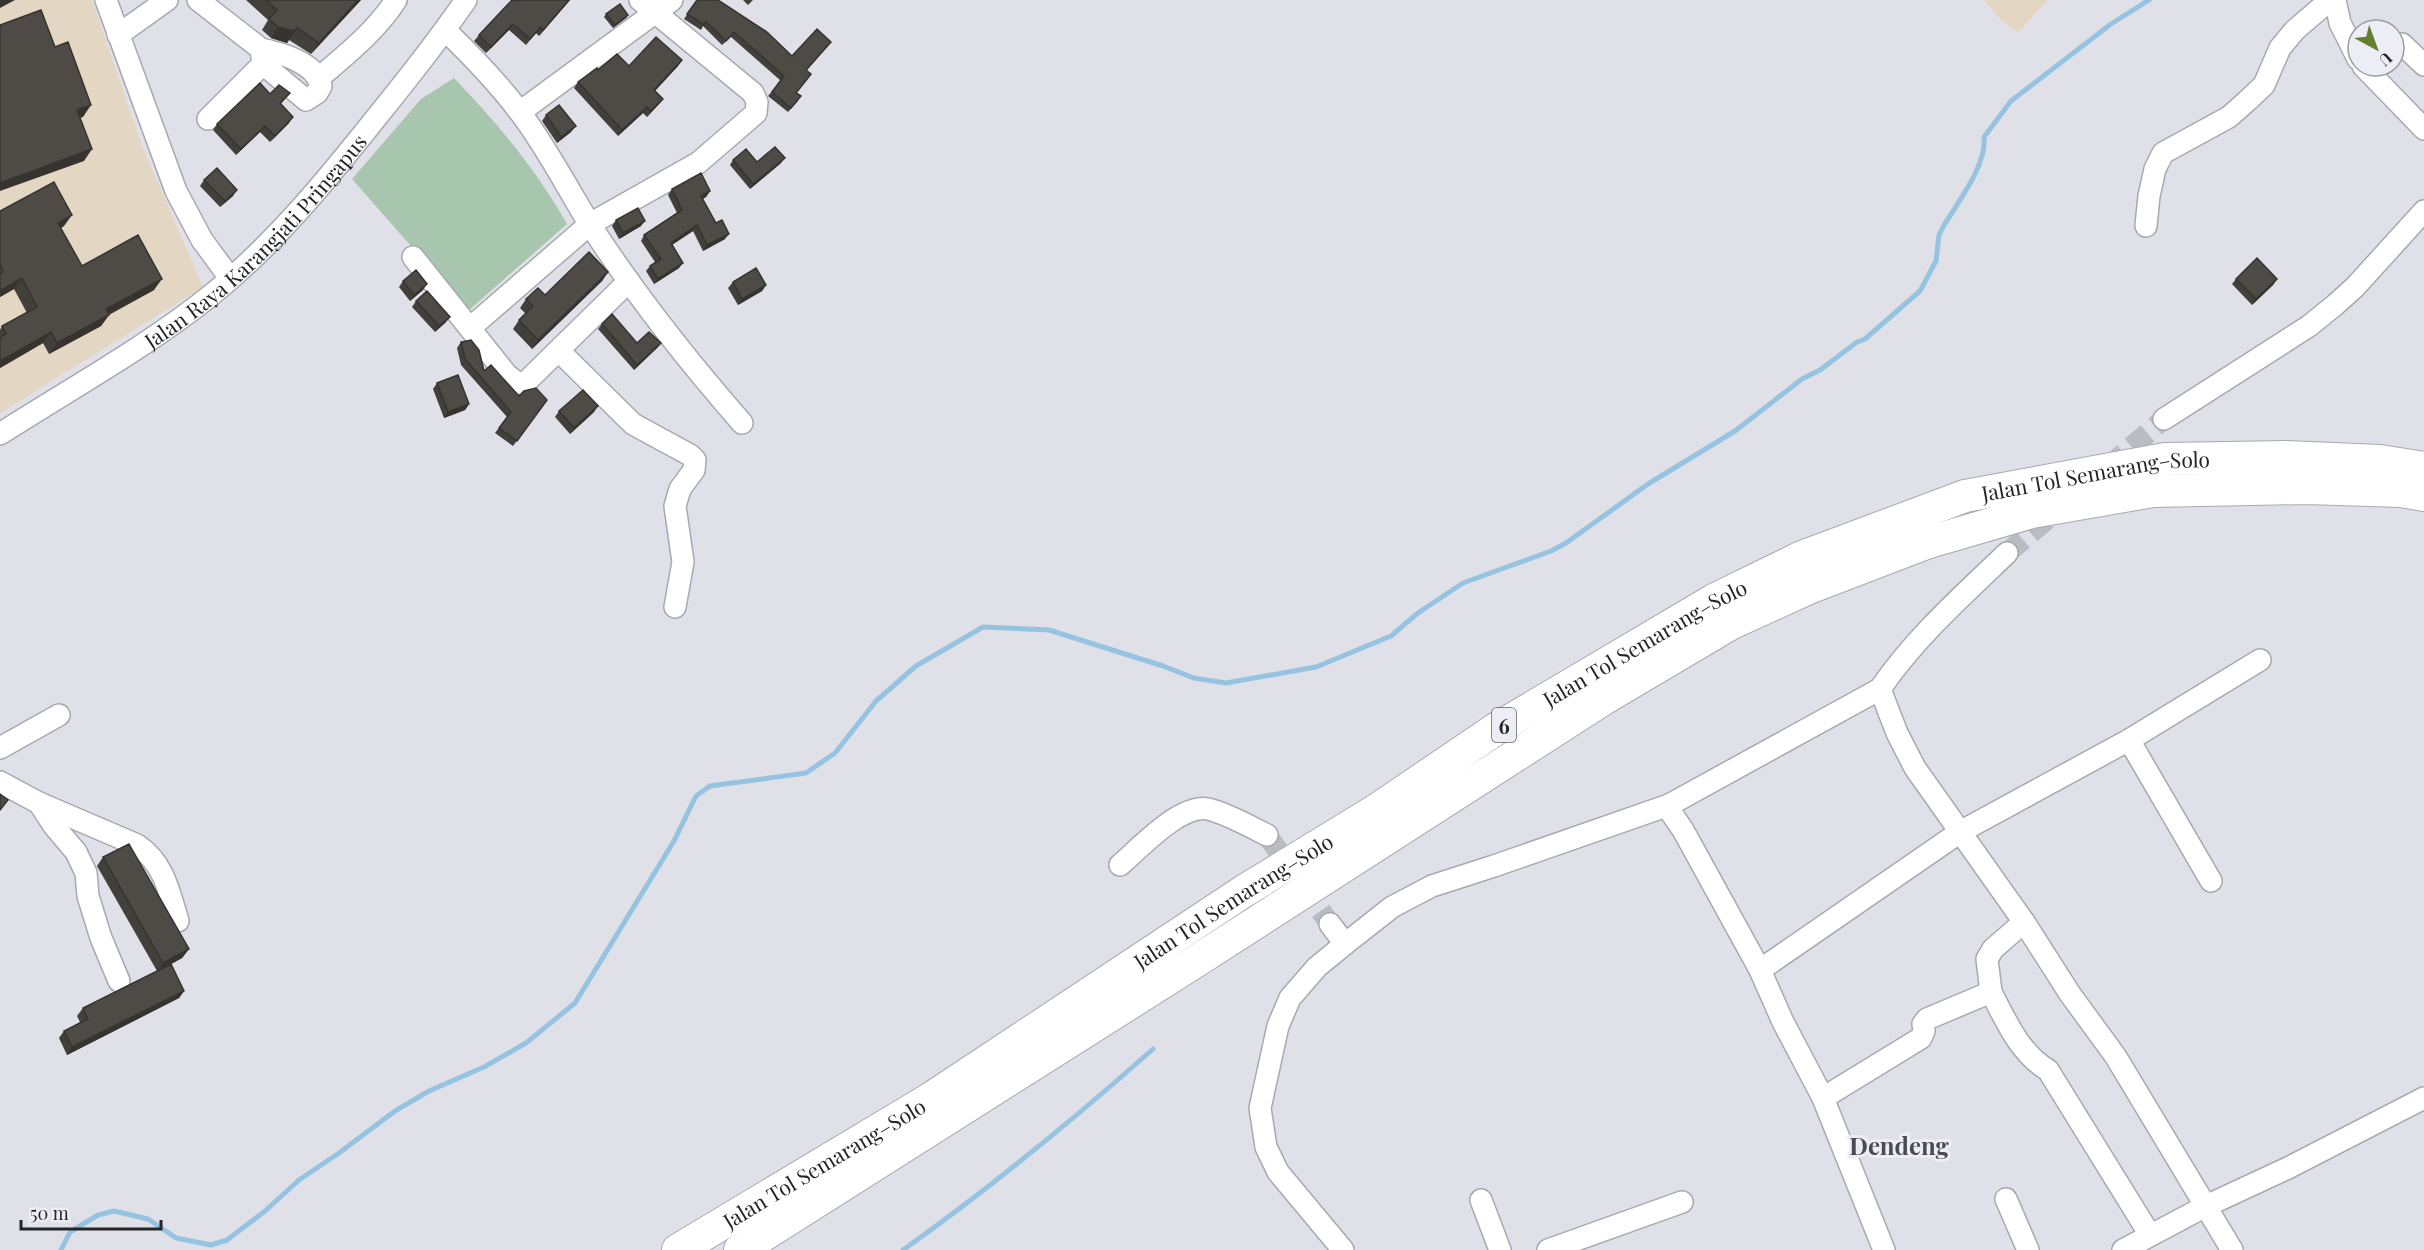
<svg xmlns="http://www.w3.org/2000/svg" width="2424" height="1250" font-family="'Playfair Display',serif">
<rect width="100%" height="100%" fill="#e0e1e8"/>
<path fill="#e3d6c2" d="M0,0h92l50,146 61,141 -203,126z
M1984,0h64l-30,32 -18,-13z"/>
<path fill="#a8c6ad" d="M454,78c44,46 81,90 113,146l-99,87 -116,-132 69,-80z"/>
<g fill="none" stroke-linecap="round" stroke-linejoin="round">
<path stroke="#95c3e0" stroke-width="5" d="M61,1250l9,-18 28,-17 16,-4 34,8 28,19 35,7 16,-5 38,-29 34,-31 40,-27 56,-42 34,-20 55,-24 42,-24 49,-40 99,-162 22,-45 14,-10 96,-13 29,-20 41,-52 40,-35 67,-39 66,3 114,36 31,12 32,5 90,-16 75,-31 27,-23 45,-30 88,-32 15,-8 82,-59 87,-53 67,-52 18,-9 37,-28 8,-3 55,-48 16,-30 3,-26 4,-8c15,-25 44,-62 41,-90l27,-36 100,-77 38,-24
M903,1250c87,-62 170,-130 250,-201"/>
<path stroke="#bbbbc2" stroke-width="21" stroke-dasharray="21 10" stroke-linecap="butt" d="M2108,467l56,-48
M2007,553l52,-44
M1267,835l63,89"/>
<defs>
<g id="minor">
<path d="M106,0l70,191 26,49 28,38"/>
<path d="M198,0l63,49 2,15 -55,55"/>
<path d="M2335,0l5,23 18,36"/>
<path d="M445,30c27,26 52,52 74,81 27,35 47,75 70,112 45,70 98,137 153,200"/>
<path d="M118,35l49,-35"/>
<path d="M2402,44l22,21"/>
<path d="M261,49c20,4 55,14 60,37l-4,7 -11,7 -43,-36"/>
<path d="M2363,66l61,63"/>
<path d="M320,77c27,-23 56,-46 76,-77"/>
<path d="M520,112l152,-112"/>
<path d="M2146,226l3,-30 6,-27 8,-16 66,-36 18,-16 17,-16 16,-37 15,-18 35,-30"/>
<path d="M413,257l94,118 9,7 8,2 105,-103"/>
<path d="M470,328l120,-104 108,-61 58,-50 1,-11 -4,-9 -113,-93"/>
<path d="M559,351l74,73 57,31 5,5 -1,10 -14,19 -5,17 8,56 -8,45"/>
<path d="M2164,419l145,-93 26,-21 20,-18 69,-76"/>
<path id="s1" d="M0,434c70,-45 145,-86 210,-138 65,-52 119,-119 170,-183 30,-37 59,-74 86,-113"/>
<path d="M2007,553c-45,43 -92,85 -127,136l17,44 18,35 109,154 46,72 46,63 116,193"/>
<path d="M1880,689l-211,116 3,9 11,16 77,140 23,52 40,76 61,152"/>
<path d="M2129,740l82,141"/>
<path d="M0,748l59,-33"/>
<path d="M0,782l39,21 98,42c27,18 32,46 41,76"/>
<path d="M39,803l15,23 22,26 10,21 2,23 13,42 18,43"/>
<path d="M1120,865c20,-17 60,-61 88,-56 18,4 43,18 59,26"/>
<path d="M1330,924l15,20"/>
<path d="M1760,970l200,-138 169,-92 131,-80"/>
<path d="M1991,992l-4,-33 6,-10 31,-27"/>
<path d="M1823,1098l98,-60 3,-7 -1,-7 4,-5 64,-27c14,27 29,62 57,78l102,165"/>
<path d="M2006,1199l22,51"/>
<path d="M1481,1200l19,50"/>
<path d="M1343,1250l-65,-78 -12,-25 -6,-39 18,-82 12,-28 27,-31 28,-23 47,-37 40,-21 62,-20 175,-61"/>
<path d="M1548,1250l134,-48"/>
<path d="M2123,1250l81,-43 84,-39 136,-70"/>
</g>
<g id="highway">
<path id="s2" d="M678,1250l252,-151 314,-208 131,-80 121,-82 218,-129 88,-43 163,-61 200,-37 122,-2 93,4 44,7"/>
<path d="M740,1250l461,-292 404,-260 125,-74 81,-37 115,-44 106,-31 121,-21 153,-3 95,3 23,4"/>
</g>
</defs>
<use href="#minor" stroke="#a8a9b0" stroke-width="24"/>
<use href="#highway" stroke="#a8a9b0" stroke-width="34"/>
<use href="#minor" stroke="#fff" stroke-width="21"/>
<use href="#highway" stroke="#fff" stroke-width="32"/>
</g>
<path fill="#43403b" d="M246,0h115l-50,54 -22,-14 -2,3 -16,-5 -9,-8 6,-10z
M570,0l-31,36 -3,-3 -10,12 -17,-15 -23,23 -12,-12 5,-6 39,-34z
M697,0l95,56 39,-14 -24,28 -11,23 2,8 -10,11 -20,-16 13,-15 -50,-44 -9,8 -19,-19 -2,4 -17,-11z
M743,0h10l-5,5z
M606,14l22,1 -2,3 -13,10 -9,-11z
M682,60l-4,6 -23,25 8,8 -5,6 -11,12 -4,-4 -25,23 -44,-48 4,-6 20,-12z
M290,93l-9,11 8,19 -19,19 -10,-10 -24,23 -23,-25 4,-6 53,-30z
M546,115l25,17 -14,11 -15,-22z
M733,160l24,2 24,1 -31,26 -20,-24z
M204,180l29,16 -13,11 -20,-21z
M672,189l38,2 -4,6 -3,2 22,40 -22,12 -10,-20 -21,14 7,23 -25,16 -8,-13 4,-5 5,-4 -14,-21 3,-6 33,-22 -9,-18z
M0,211l64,15 -3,2 21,38 72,24 -45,25 -8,11 -52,28 -6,-11 -43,25v-38l2,-4 25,-13 -13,-24 -14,8z
M616,220l25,6 -22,13 -7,-13z
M608,272l-6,9 -70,68 -19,-20 6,-9 7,-6 -6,-6 6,-9 19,-4z
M2236,279h41l-4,6 -21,20 -20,-21z
M403,281l20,9 -13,11 -11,-14z
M733,282l33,3 -4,6 -24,14 -10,-17z
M416,301l34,16 -5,6 -10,9 -23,-25z
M602,324l35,19h24l-4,5 -23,22 -36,-41z
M461,342l23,29 35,25 28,4 -34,46 -18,-13 12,-16 -46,-52 -4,-17z
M437,383l32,21 -4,6 -21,8 -11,-29z
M559,411l35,1 -24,22 -15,-17z
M103,857l86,92 -7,9 -11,6 13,27 -5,7 -112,57 -8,-17 5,-7 16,-9 -3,-6 6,-8 74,-37 -60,-105z"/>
<path fill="#373430" d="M0,0h15l-15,8z
M358,0h3l-50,54 8,-11z
M569,0h1l-31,36 4,-6z
M628,15l-2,3 -13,10 2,-3z
M513,24l-4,6 -23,23 5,-6z
M278,27l19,1 -10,15 -16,-5z
M682,60l-4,6 -28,30 4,-6z
M663,99l-5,6 -11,12 4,-6z
M91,105l-8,12 -14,5 8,-12z
M647,107l-4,6 -25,23 4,-6z
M293,117l-4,6 -19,19 5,-6z
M265,126l-5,6 -24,23 5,-6z
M576,126l-5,6 -14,11 4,-6z
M92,149l-8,12 -84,30v-8z
M785,158l-4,5 -31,26 3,-5z
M237,190l-4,6 -13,11 5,-6z
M710,191l-4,6 -9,4 4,-5z
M72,215l-8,11 -14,8 8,-11z
M645,221l-4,5 -22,13 4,-6z
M697,225l-4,6 -26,17 4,-5z
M729,234l-4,5 -22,12 4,-6z
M683,263l-4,5 -25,16 4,-5z
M608,272l-6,9 -70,68 6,-9z
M22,278l-8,11 -14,8v-6z
M162,279l-8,11 -56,30 8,-11z
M2277,279l-4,6 -21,20 4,-6z
M427,284l-4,6 -13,11 4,-6z
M766,285l-4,6 -24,14 4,-6z
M109,315l-8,11 -52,28 8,-11z
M450,317l-5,6 -10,9 4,-6z
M51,332l-8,11 -43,25v-7z
M661,343l-4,5 -23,22 3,-5z
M469,404l-4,6 -21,8 4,-6z
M598,406l-4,6 -24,22 4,-6z
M189,949l-7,9 -25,14 6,-9z
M184,991l-5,7 -112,57 5,-8z"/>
<path fill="#4e4a45" stroke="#373430" stroke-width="1.5" d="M266,0h92l-39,43 -22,-15 -3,3 -16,-4 -9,-8 8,-9z
M512,0h4l2,1 1,-1h50l-26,30 -2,-3 -11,12 -17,-15 -22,23 -12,-12z
M697,0h21l49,32 25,24 25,-27 14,13 -25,28 5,4 -15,19 5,3 -10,12 -19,-16 12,-16 -50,-44 -8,9 -20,-19 -2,3 -17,-11z
M620,4l8,11 -13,10 -9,-11z
M41,10l14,37 13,-5 23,63 -14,5 15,39 -92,34v-158z
M656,37l26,23 -28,30 9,9 -12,12 -4,-4 -25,23 -44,-48 19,-14 1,2 19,-16 12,12z
M260,83l10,11 9,-9 11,8 -10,10 13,14 -18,19 -10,-10 -24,23 -24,-25z
M559,105l17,21 -15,11 -15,-22z
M775,147l10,11 -32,26 -20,-24 13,-11 11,13z
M217,168l20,22 -12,11 -21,-21z
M701,173l9,18 -9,5 15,27 6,-3 7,14 -22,11 -10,-20 -26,18 12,20 -25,16 -8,-13 11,-7 -17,-24 38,-25 -10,-21z
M54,182l18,33 -14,8 24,43 56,-31 24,44 -56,30 3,6 -52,28 -6,-11 -51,29v-24l6,-3 -4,-8 35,-19 -15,-29 -22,13v-17l3,-2 -3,-9v-52z
M638,208l7,13 -22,12 -7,-13z
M589,252l19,20 -70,68 -19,-20 14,-14 -7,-7 12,-11 7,7z
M2257,258l20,21 -21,20 -20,-20z
M756,268l10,17 -24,14 -9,-17z
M416,270l11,14 -13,11 -11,-14z
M427,291l23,26 -11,9 -23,-25z
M612,314l25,29 12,-11 12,11 -24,22 -35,-41z
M471,340l8,10 5,21 7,-6 28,31 5,-5 12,-3 11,12 -30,41 -18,-13 12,-16 -46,-53 -4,-17z
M458,375l11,29 -21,8 -11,-29z
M583,390l15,16 -24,22 -15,-17z
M0,794l8,6 -8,10z
M129,844l60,105 -26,14 -60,-106z
M171,964l13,27 -112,56 -8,-16 24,-12 -5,-11z"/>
<g text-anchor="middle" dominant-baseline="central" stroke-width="6" stroke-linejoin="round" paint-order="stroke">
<rect fill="#edeef5" stroke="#616166" stroke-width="1.5" x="1492" y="708" width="24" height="34" rx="4.5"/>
<g font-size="20" font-weight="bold" fill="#252528">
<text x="1504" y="725">6</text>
</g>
<g font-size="21" fill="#252528" stroke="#edeef5">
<text stroke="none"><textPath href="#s1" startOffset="322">Jalan Raya Karangjati Pringapus</textPath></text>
<text stroke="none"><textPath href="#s2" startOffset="1628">Jalan Tol Semarang–Solo</textPath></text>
<text stroke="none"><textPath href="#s2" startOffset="1142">Jalan Tol Semarang–Solo</textPath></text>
<text stroke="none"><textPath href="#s2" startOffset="656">Jalan Tol Semarang–Solo</textPath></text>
<text stroke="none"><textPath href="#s2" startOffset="170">Jalan Tol Semarang–Solo</textPath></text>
</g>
<g font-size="24" font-weight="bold" fill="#4a4a50" stroke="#edeef5">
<text x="1899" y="1145">Dendeng</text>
</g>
</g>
<g transform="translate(2376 48) rotate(139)"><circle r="28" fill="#edeef5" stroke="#9d9ea3" stroke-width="1.5"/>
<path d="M0-4.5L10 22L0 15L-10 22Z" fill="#657e31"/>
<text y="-9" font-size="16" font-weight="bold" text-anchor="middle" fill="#252528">U</text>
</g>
<path d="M21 1220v9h140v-9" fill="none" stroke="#252528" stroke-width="3"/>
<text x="30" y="1220" font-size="18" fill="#252528" stroke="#edeef5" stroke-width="4.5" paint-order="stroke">50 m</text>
</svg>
